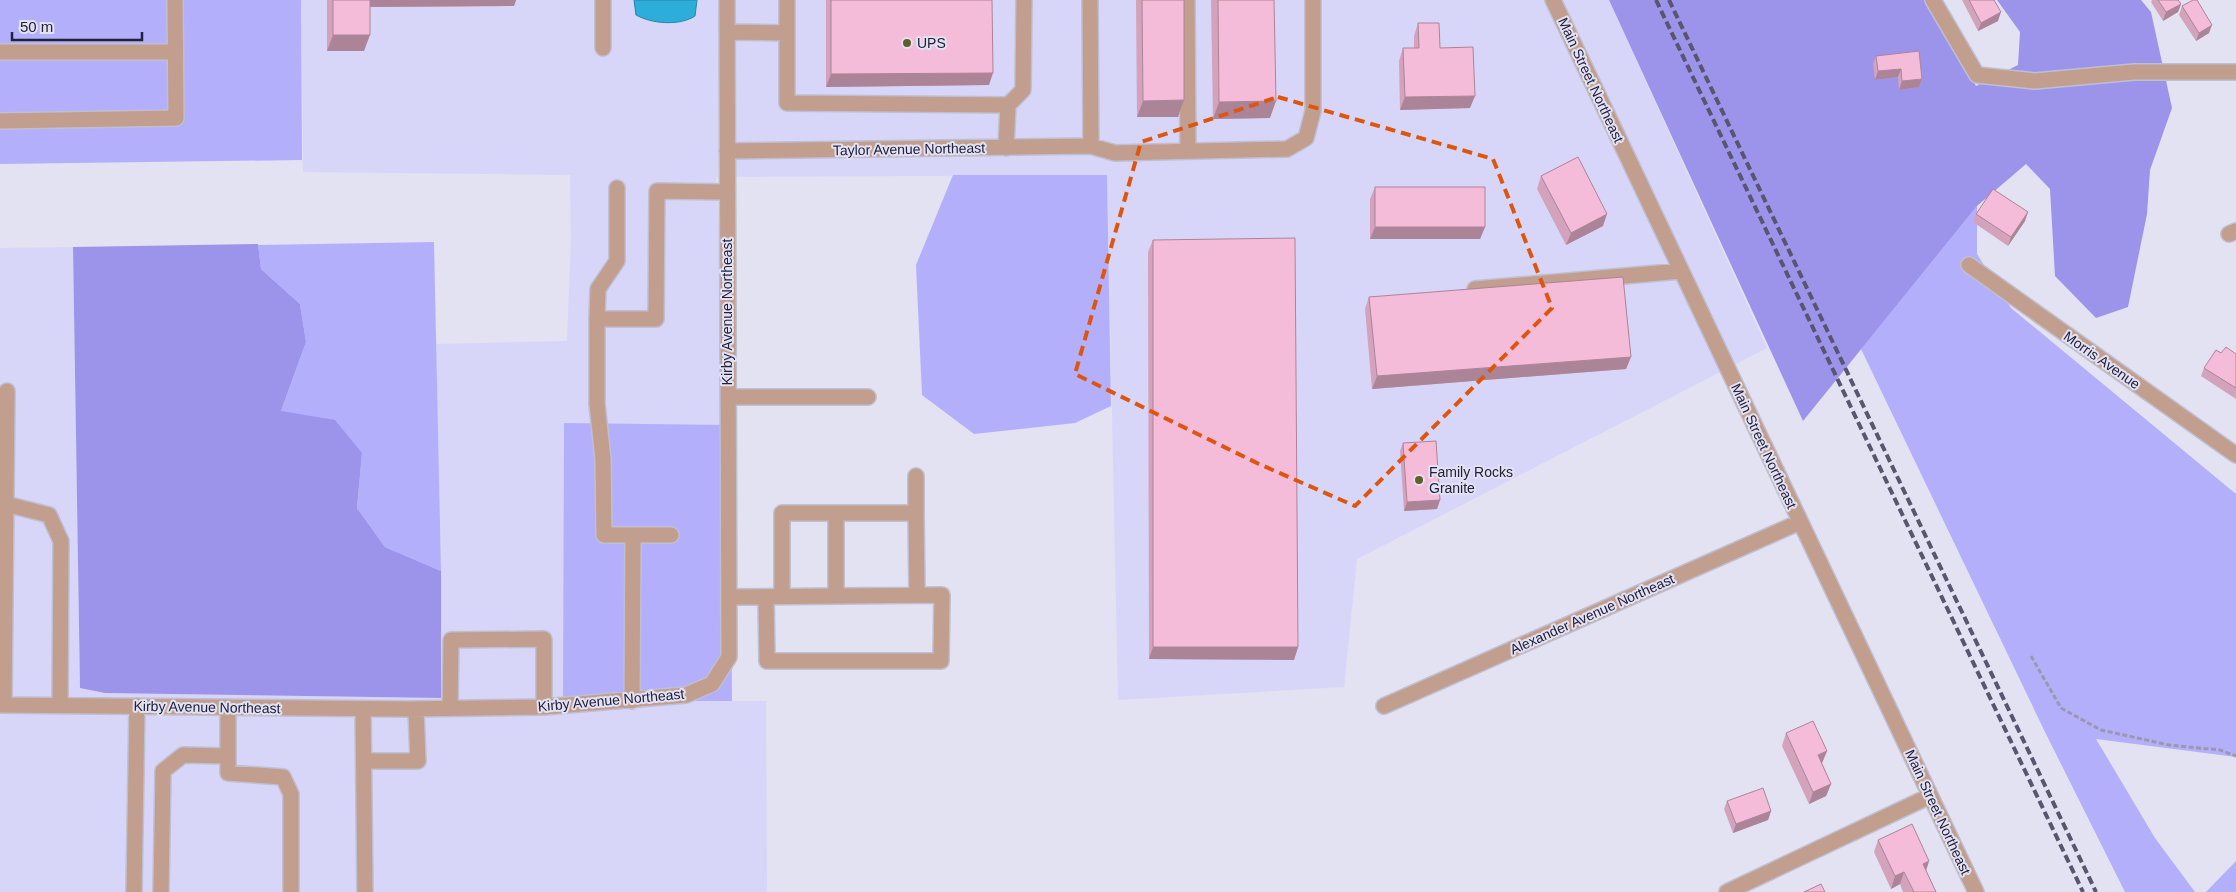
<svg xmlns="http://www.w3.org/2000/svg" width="2236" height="892" font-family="Arial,sans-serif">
<rect width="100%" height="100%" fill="#e2e2f2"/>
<path fill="#d7d6f9" d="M301,0h333l2,15 7,4 40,3 12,-6 2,-16h912l158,348 -410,211 -13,128 -226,13 -11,-525 -391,2 14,248 -166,276h202l1,191h-767v-644l73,-1 7,440 25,6 336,5v-127l-5,-227 131,-3 4,-101 -1,-65 -267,-3z"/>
<path fill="#b4affb" d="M0,0h301l1,160 -302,4z
M953,175h154l4,231 -36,17 -101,11 -52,-39 -6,-130z
M1977,206v48l34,54 225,186v263l-140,-18 59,99 40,54h-70l-80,-160 -184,-383z
M434,242l7,329 -56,-24 -28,-39 5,-55 -81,-42 25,-69 -6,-38 -39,-35 -3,-24z
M564,423l166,2 2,276h-169z
M2236,861v31h-30z"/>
<path fill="#9c94ea" d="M1609,0h321l46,86 42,-21 2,-33 -23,-32h144l10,12 21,96 -22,62 -3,44 -19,93 -32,11 -41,-42 -5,-87 -24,-25 -49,42 -174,215z
M258,244l3,25 39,35 6,38 -25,69 54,9 27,33 -5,55 28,39 56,24v127l-336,-5 -25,-5 -7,-441z"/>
<path fill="#2dadd9" stroke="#2a83aa" d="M634,0h63l-2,16c-15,10 -43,8 -59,-1z"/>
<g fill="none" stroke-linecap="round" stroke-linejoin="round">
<defs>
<path id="minor" d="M603,0v48
M787,0v103l221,2
M1090,0l1,146
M1187,0l1,151
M1553,0l423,892
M1933,0l44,75 58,6 99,-9h102
M727,32l60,1
M0,52h175
M0,121l176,-3 -1,-118
M1006,148l2,-43 15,-15 1,-90
M727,151l364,-5 24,7 172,-4 19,-11 7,-27v-111
M617,188v73l-19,28 -1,30h59l1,-128 69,1
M2229,234l7,-3
M1969,265l267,190
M1475,289l206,-18
M597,319v85l6,55 1,76h67
M728,397h140
M6,504l43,11 12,26 -1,165
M836,513v83
M916,513v-37
M729,597l213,-2 -1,66h-174l-1,-64
M782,597v-84h134l1,82
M632,701l1,-166
M0,705l408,4 136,-2 142,-12 26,-11 17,-27 -2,-657
M4,705l3,-314
M1384,706l416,-184
M228,707v66l55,4 8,17v98
M450,708l1,-68 93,-1v68
M363,709l2,183
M364,761h54l-2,-52
M134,892l3,-186
M161,892l2,-121 20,-16 45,1
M1727,892l203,-96"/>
</defs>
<use href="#minor" stroke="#c0bfd1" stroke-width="18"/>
<path stroke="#9998ad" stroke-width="3" stroke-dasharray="5 2.5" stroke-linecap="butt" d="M2031,656l30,52 40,22 68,15 51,5 16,6"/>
<use href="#minor" stroke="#c19e8d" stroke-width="15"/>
<path stroke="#58556f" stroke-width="4" stroke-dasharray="8 4" stroke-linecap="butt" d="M1656,0l427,892
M1669,0l427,892"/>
</g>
<path fill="#d3a2bb" d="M327,0h206h-17l-2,6 -144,1 -6,44h-37z
M826,0h166l-3,85 -163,2z
M1136,0h48l-6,117h-41z
M1211,0h63l-4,118 -57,1z
M1962,0h32l4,21 -20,10z
M2152,0h26l3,4 -3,8 -15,9 -12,-19z
M2182,6l27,27 -13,8 -17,-26z
M1418,23l22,25 30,60 -70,2 -1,-49 4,-13h11v-12z
M1876,56l46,23 -3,8 -20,3 -1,-13 -23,3 -2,-16z
M1541,176l62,50 -37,19 -29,-56z
M1375,187l110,40 -5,12h-110v-40z
M1976,214l49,7 -17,25 -35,-24z
M1153,240l145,407 -4,13 -145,-1 -1,-407z
M1369,297l262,60 -5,12 -254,20 -7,-80z
M2221,353l15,1v45l-35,-23 3,-8z
M1403,443l37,57 -3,9 -33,2 -4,-60z
M1786,733l41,18 -5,12v1l9,20 -5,12 -17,8 -27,-58z
M1727,801l44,10 -3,9 -35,13 -9,-24z
M1878,840l51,21 -3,9 10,22h-33l-3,-8 -9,5 -17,-37z"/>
<path fill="#ac8498" d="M367,0h166h-17l-2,6 -150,1z
M2181,4l-3,8 -15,9 3,-9z
M2001,12l-3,9 -20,10 3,-8z
M2212,25l-3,8 -13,8 3,-8z
M333,35h37l-6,16h-37z
M1901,69l-3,8 -23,3 3,-9z
M993,73l-4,12 -163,2 5,-13z
M1922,79l-3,8 -20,3 3,-9z
M1475,96l-5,12 -70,2 5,-13z
M1184,100l-6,17h-41l6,-16z
M1276,101l-6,17 -57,1 6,-17z
M2028,212l-3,9 -17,25 3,-9z
M1607,214l-4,12 -37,19 5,-12z
M1375,227h110l-5,12h-110z
M1631,357l-5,12 -254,20 5,-13z
M1440,500l-3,9 -33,2 3,-9z
M1153,647h145l-4,13 -145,-1z
M1827,751l-5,12 -9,5 5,-13z
M1831,784l-5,12 -17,8 4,-12z
M1771,811l-3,9 -35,13 3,-9z
M1929,861l-4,13 -2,-10z
M1904,872l-4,12 -9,5 4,-13z"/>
<path fill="#f5bcd9" stroke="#ac8498" d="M333,0h37v35h-37z
M831,0h161l1,73 -162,1z
M1142,0h42v100l-41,1z
M1218,0h56l2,101 -57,1z
M1969,0h25l7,12 -20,11z
M2158,0h20l3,4 -15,8z
M2193,0h4l15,25 -13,8 -17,-27z
M1418,23h21l1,25 33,-1 2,49 -70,1 -2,-49h16z
M1919,51l3,28 -20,2 -1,-12 -23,2 -2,-15z
M1578,157l29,57 -36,19 -30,-57z
M1375,187h110v40h-110z
M1993,189l35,23 -17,25 -35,-23z
M1295,238l3,409h-145v-407z
M1623,277l8,80 -254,19 -8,-79z
M2226,347l10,7v34l-32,-20 12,-18 5,3z
M1436,441l4,59 -33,2 -4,-59z
M1813,721l14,30 -9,4 13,29 -18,8 -27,-59z
M1763,788l8,23 -35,13 -9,-23z
M1912,824l17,37 -6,3 13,28h-22l-10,-20 -9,4 -17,-36z
M1821,884l4,8h-21z"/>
<path fill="none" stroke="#de560e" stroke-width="4" stroke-dasharray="10 6" stroke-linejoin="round" d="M1278,97l215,62 59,149 -197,198 -96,-42 -184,-90 66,-232z"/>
<g fill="#605e2a" stroke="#e2e2f2" stroke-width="2">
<circle cx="907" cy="43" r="5"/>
<circle cx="1419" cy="480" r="5"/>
</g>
<g text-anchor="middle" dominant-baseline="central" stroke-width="4" stroke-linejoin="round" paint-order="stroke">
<g font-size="14" fill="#23203d" stroke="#e2e2f2" text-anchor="start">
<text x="917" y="43">UPS</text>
<text x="1429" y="472">Family Rocks<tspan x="1429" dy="16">Granite</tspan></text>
</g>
<g font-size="14" fill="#23203d" stroke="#e2e2f2">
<text transform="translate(1591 80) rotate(65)">Main Street Northeast</text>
<text transform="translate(909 149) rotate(-1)">Taylor Avenue Northeast</text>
<text transform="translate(727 312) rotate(-90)">Kirby Avenue Northeast</text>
<text transform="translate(2102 360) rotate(35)">Morris Avenue</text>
<text transform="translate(1764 446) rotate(65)">Main Street Northeast</text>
<text transform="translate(1592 614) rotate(-24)">Alexander Avenue Northeast</text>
<text transform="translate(611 700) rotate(-5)">Kirby Avenue Northeast</text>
<text transform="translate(207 707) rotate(1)">Kirby Avenue Northeast</text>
<text transform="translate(1938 812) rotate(65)">Main Street Northeast</text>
</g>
</g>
<path d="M12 32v8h130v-8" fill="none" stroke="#23203d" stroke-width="2.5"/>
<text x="20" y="32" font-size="15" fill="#23203d" stroke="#e2e2f2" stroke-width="4" paint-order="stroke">50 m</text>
</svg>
